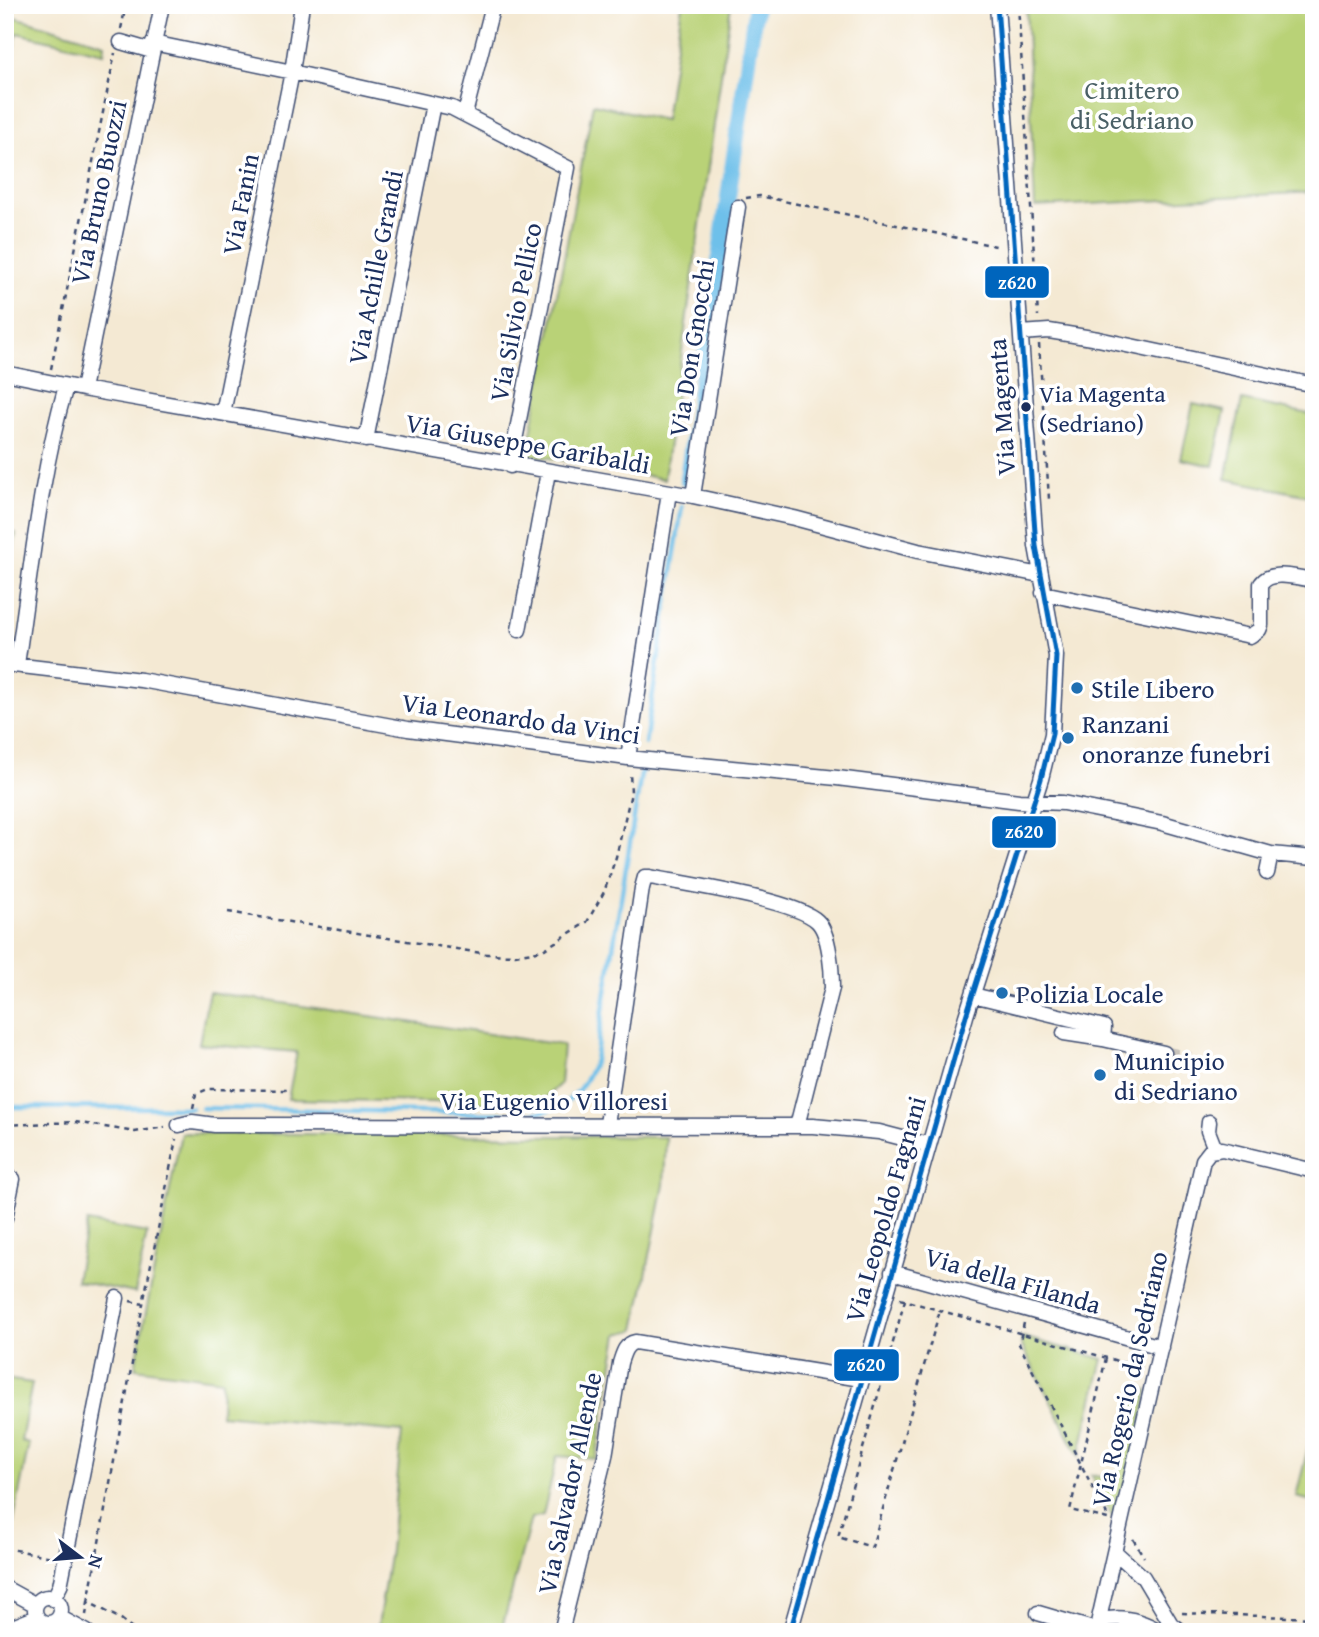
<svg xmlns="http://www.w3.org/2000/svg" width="1319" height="1637" font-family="'Gentium Book Plus',serif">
<rect width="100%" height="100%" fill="#fff"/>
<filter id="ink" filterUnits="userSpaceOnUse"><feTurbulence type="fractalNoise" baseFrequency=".0143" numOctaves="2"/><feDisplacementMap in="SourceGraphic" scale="14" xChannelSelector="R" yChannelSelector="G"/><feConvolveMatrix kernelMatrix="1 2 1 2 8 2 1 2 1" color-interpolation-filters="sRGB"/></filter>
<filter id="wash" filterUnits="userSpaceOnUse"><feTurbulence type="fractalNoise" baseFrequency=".00686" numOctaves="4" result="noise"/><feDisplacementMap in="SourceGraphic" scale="28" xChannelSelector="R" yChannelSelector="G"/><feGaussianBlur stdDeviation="1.57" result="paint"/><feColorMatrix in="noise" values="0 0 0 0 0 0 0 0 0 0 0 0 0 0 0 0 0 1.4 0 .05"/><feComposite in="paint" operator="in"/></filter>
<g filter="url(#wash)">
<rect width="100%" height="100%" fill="#f4e9d3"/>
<path fill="#b9d277" stroke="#6a806a" stroke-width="2" d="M682,5h49l-67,474 -137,-25 66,-350 72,16z
M1026,5h281l7,131v56l-279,15z
M5,14l100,30 -1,9 -87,-20 -12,52z
M1242,400l72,15v82l-88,-18z
M1193,404l32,7 -12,55 -32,-7z
M5,531l11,2 -11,74z
M209,992l354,53 -3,39 -15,14 -18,6 -239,-5 9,-47 -98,-8z
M181,1133l485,4 -2,48 -29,145 -17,4 -22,125 -39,-3 -14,59 -12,3 -30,114h-124l13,-82 12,-118 -181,-17 1,-35 -87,-12z
M87,1222l60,11 -12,60 -59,-12z
M1023,1337l80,22 -24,97 -58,-112z
M5,1379l27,4 -11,58 8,2 -20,102 -4,-1z
M1139,1389l9,2 -28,128 -8,-2 -21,-42 26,5z
M1314,1423v70l-2,8 -16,-4z"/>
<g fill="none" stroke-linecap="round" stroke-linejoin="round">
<path stroke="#6ec0ea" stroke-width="4.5" d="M645,744l37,-237
M5,1107l186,1
M202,1108l322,6c39,-2 57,-18 71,-54l47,-292"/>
<path stroke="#6ec0ea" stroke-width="16" d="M687,479l69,-474"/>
</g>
</g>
<g filter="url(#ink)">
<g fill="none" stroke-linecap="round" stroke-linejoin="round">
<path stroke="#c9c4bc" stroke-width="14" stroke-dasharray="14 7" stroke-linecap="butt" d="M1164,1053l26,6"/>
<defs>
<path id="minor" d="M121,42l31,9
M153,43l139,29 160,36 116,60 -58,298
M465,114l28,-109
M1021,333l28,-2 49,8 216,46
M5,373l78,16 610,107 101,22 124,33 122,24
M83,389l79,-384
M223,413l69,-341 10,-67
M366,440l67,-336
M693,496l45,-289
M1043,593l207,43 9,-6 2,-5v-41c10,-15 37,-6 53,-4
M519,630l29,-158
M5,664l136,16 267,49 220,29 209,20 182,23 44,2 99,20 109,31 43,4
M17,664c14,-93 23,-188 49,-278
M628,758l41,-266
M1267,873l4,-19
M973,995l131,32 -1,12 61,14
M1064,1033l39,6
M1209,1122l-1,9 7,18
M607,1124l35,-236 3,-11h5c35,7 145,23 167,44 13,12 15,51 15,67l-35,138
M179,1125l13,-3 23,3 598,1 66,6 50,13
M5,1218l8,-39
M892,1272l269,75
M1115,1552l28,25 28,47 10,8
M5,1588l31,17
M35 1610a13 13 0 1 1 26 0a13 13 0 1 1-26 0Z
M53,1599l7,-13 57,-288
M1038,1613l58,17
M59,1617l28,15
M1099,1621c22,-7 42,-1 62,11
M5,1630l32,-13
M561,1632l44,-176 15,-93c3,-9 5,-19 15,-21l226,37
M790,1632l176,-616 75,-237 11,-45 4,-78 -20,-110 -39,-541
M1096,1632l107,-472 7,-9 12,-2 92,22"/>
</defs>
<use href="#minor" stroke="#3c4b70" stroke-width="17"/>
<path stroke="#3c4b70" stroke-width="2.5" stroke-dasharray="5 5" stroke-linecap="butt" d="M1018,5l20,311
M121,29l5,-24
M746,198l14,-2 240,51
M1039,344l10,155h-3
M51,369l64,-316
M228,912l259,42 28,1 28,-5 44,-28 17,-30 12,-35 15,-64 -1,-21
M193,1108l3,-14 12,-5 80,1
M5,1125l70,-3 60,10 30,-5
M900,1299l242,69
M905,1300l-67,237 34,10 68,-237
M130,1301l13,3 33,-165
M1024,1323l-5,21 88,171
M1106,1358l-36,152 38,9
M1133,1539l11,18
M5,1548l47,9
M88,1602l55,-298
M1182,1613l132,5
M86,1615l2,-13 33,17 16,13"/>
<use href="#minor" stroke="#fff" stroke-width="14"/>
<defs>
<path id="bus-1" d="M790,1632l176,-616 75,-237 11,-45 4,-78 -20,-110 -39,-541"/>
</defs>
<use href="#bus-1" stroke="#fff" stroke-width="10"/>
<use href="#bus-1" stroke="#0065bd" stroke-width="5"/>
</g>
</g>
<circle fill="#1b2f5e" stroke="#fff" stroke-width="2.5" cx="1026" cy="407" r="6"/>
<g fill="#1f6fb2" stroke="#fff" stroke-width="2.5">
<circle cx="1077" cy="688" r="7"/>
<circle cx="1068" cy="738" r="7"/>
<circle cx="1002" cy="993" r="7"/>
<circle cx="1100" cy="1075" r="7"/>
</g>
<g text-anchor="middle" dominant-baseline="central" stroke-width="7" stroke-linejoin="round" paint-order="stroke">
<g font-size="24" fill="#1b2f5e" stroke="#fff" text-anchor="start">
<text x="1039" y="393">Via Magenta<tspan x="1039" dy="30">(Sedriano)</tspan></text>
</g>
<g font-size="26" fill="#4a6066" stroke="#fff">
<text x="1132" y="89">Cimitero<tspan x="1132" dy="30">di Sedriano</tspan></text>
</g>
<g font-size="26" fill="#1b2f5e" stroke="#fff">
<text transform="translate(98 192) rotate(-78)">Via Bruno Buozzi</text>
<text transform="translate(240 204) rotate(-79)">Via Fanin</text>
<text transform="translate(375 267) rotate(-79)">Via Achille Grandi</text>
<text transform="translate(515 312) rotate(-79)">Via Silvio Pellico</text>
<text transform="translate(691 348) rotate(-81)">Via Don Gnocchi</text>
<text transform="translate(1001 407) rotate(-94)">Via Magenta</text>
<text transform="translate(528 443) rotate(10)">Via Giuseppe Garibaldi</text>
<text transform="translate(521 718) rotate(8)">Via Leonardo da Vinci</text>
<text x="554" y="1100">Via Eugenio Villoresi</text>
<text transform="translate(885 1209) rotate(-74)">Via Leopoldo Fagnani</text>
<text transform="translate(1013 1280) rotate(16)">Via della Filanda</text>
<text transform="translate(1129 1379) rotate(-77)">Via Rogerio da Sedriano</text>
<text transform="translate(569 1483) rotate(-78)">Via Salvador Allende</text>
</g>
<g font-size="26" fill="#1b2f5e" stroke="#fff" text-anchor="start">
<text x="1091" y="688">Stile Libero</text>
<text x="1082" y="723">Ranzani<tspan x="1082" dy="30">onoranze funebri</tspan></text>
<text x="1016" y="993">Polizia Locale</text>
<text x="1114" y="1060">Municipio<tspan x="1114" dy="30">di Sedriano</tspan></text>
</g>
</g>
<g stroke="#fff" stroke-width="2.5">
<rect x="984" y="265" width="66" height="34" rx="7" fill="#0065bd"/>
<rect x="991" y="815" width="66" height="34" rx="7" fill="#0065bd"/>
<rect x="833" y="1348" width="67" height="34" rx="7" fill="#0065bd"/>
</g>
<g font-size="19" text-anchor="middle" font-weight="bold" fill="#fff">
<text x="1017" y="289">z620</text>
<text x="1024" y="838">z620</text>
<text x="866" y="1371">z620</text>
</g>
<rect width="1319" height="1637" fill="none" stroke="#fff" stroke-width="28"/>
<g transform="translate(80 1557) rotate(106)" stroke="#ffffff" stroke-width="5" paint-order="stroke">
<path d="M0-5L12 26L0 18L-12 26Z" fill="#1b2f5e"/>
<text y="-10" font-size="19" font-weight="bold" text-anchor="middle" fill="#1b2f5e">N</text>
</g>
</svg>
